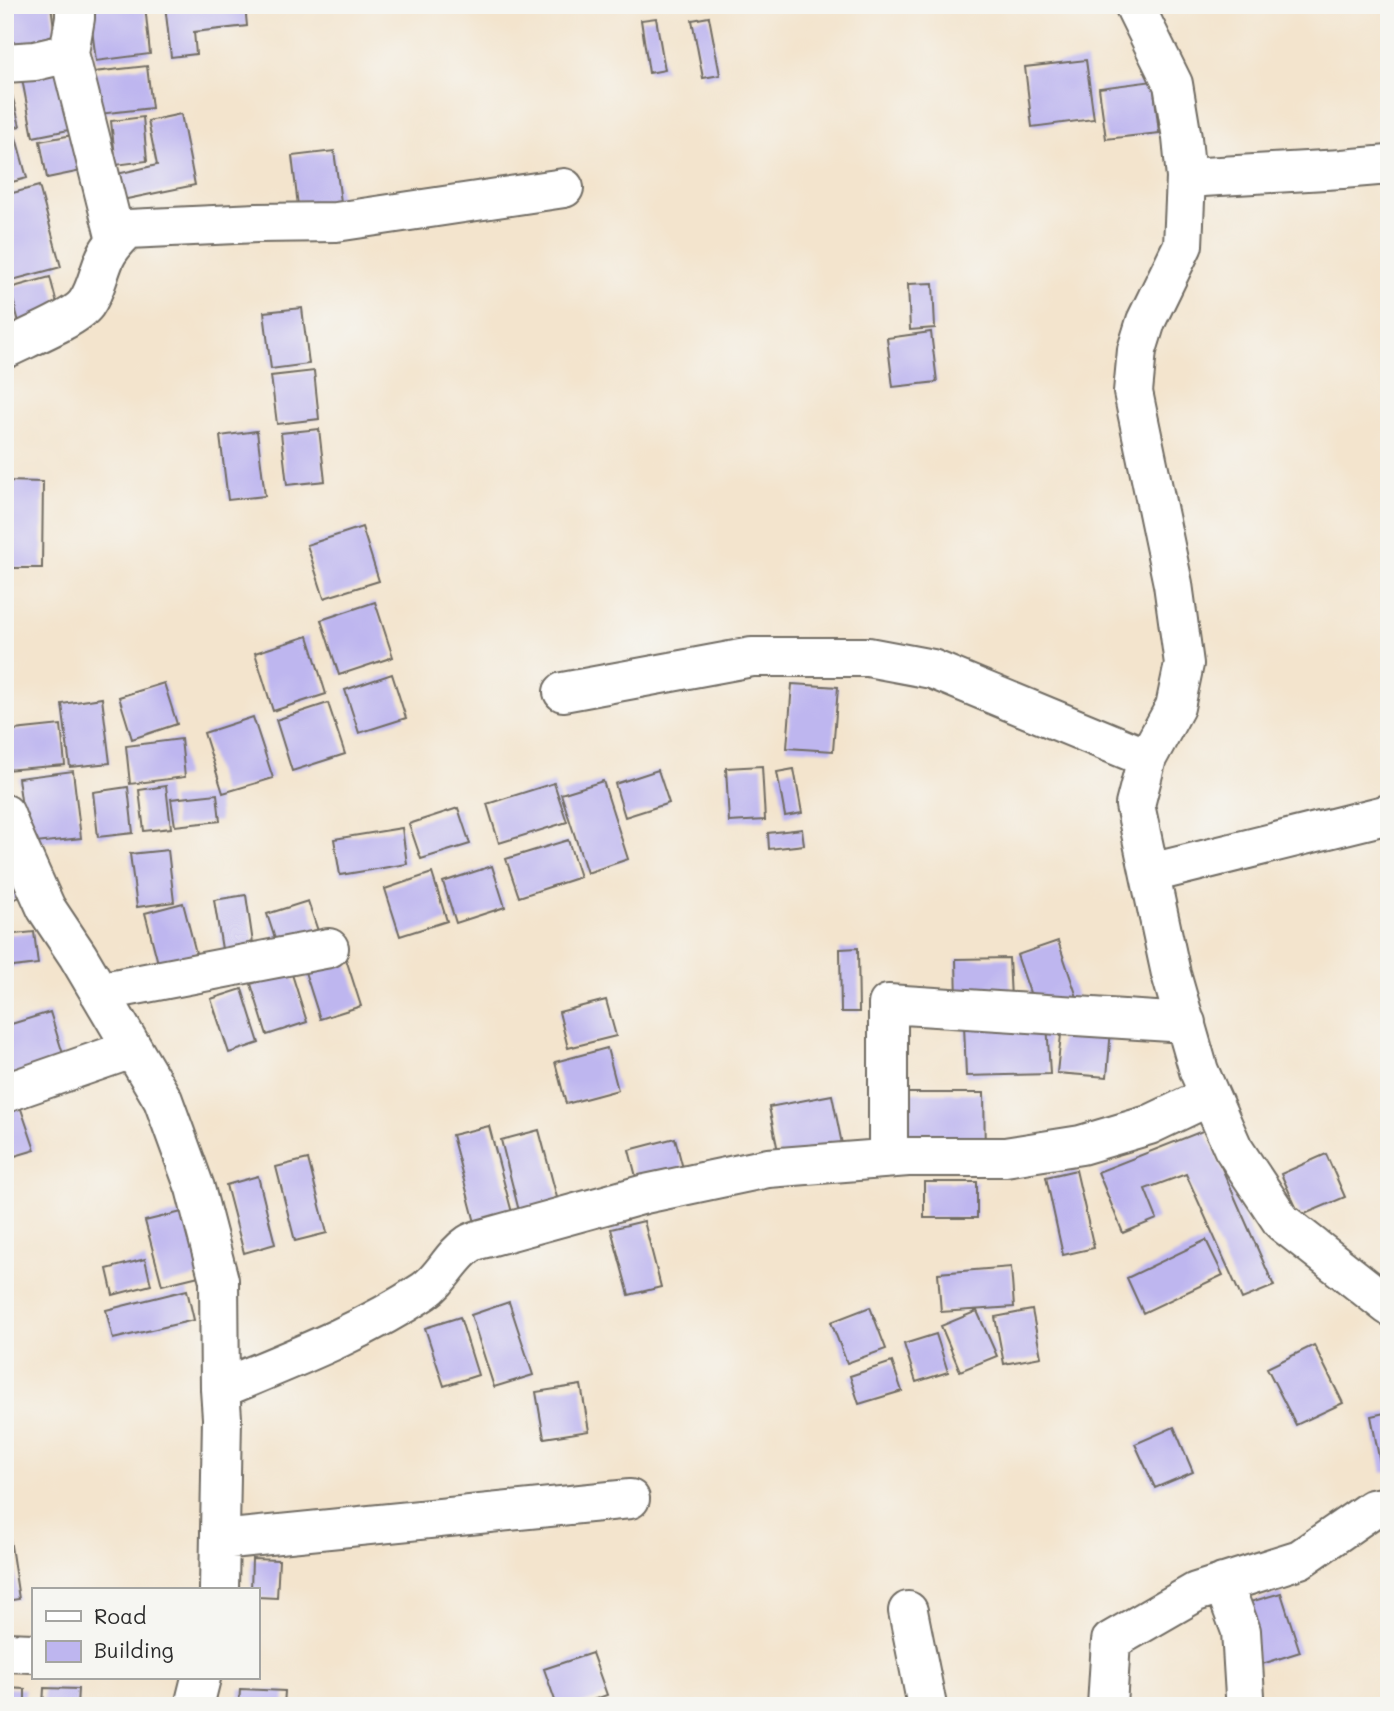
<svg xmlns="http://www.w3.org/2000/svg" width="1394" height="1711" font-family="Mali,sans-serif">
<rect width="100%" height="100%" fill="#f6f6f2"/>
<filter id="ink" filterUnits="userSpaceOnUse"><feTurbulence type="fractalNoise" baseFrequency=".0143" numOctaves="2"/><feDisplacementMap in="SourceGraphic" scale="14" xChannelSelector="R" yChannelSelector="G"/><feConvolveMatrix kernelMatrix="1 2 1 2 8 2 1 2 1" color-interpolation-filters="sRGB"/></filter>
<filter id="wash" filterUnits="userSpaceOnUse"><feTurbulence type="fractalNoise" baseFrequency=".00686" numOctaves="4" result="noise"/><feDisplacementMap in="SourceGraphic" scale="28" xChannelSelector="R" yChannelSelector="G"/><feGaussianBlur stdDeviation="1.57" result="paint"/><feColorMatrix in="noise" values="0 0 0 0 0 0 0 0 0 0 0 0 0 0 0 0 0 1.4 0 .05"/><feComposite in="paint" operator="in"/></filter>
<g filter="url(#wash)">
<rect width="100%" height="100%" fill="#f3e4cd"/>
<g id="blocks">
<path fill="#beb6ef" d="M5,5h46l5,39 -51,6z
M89,5h56l5,49 -54,7z
M165,5h80l2,21 -53,6 2,22 -25,3z
M1054,5h36l1,2 -37,4z
M709,17l11,58 -17,3 -11,-58z
M656,18l9,52 -16,3 -8,-53z
M1086,60l8,59 -62,8 -7,-60z
M147,66l5,42 -53,6 -5,-42z
M68,70l11,58 -46,9 -11,-58z
M8,79l12,47 -15,4v-50z
M1153,81l6,52 -53,6 -7,-51z
M181,114l14,71 -73,15 -5,-26 40,-9 -9,-44z
M143,117l4,44 -31,4 -5,-44z
M15,134l12,44 -22,6v-47z
M78,134l8,36 -39,8 -7,-37z
M334,151l8,58 -43,5 -7,-58z
M39,186l22,81 -56,15v-87z
M50,277l11,42 -40,11 -11,-42z
M933,283l2,45 -25,2 -2,-46z
M302,308l7,56 -38,5 -7,-57z
M5,309l8,27 -8,2z
M931,332l6,50 -44,5 -6,-49z
M314,371l5,48 -42,5 -6,-48z
M319,429l6,52 -38,4 -6,-52z
M257,431l8,65 -37,4 -8,-64z
M5,481l38,1 -1,86h-37z
M362,527l17,54 -55,17 -17,-53z
M375,602l18,55 -54,18 -18,-55z
M308,636l18,58 -53,17 -18,-58z
M392,674l14,44 -47,15 -14,-43z
M164,683l13,41 -45,15 -13,-42z
M792,684l46,3 -5,64 -46,-3z
M102,698l8,65 -40,4 -8,-63z
M328,703l17,51 -53,17 -16,-51z
M253,717l20,61 -50,15 -19,-60z
M61,725l4,40 -60,5v-39z
M181,739l4,38 -55,7 -4,-38z
M762,766l3,54 -36,2 -3,-54z
M794,769l8,44 -17,3 -8,-44z
M658,770l11,33 -44,14 -10,-33z
M73,771l8,67 -54,6 -9,-66z
M603,781l25,78 -41,14 -26,-79z
M554,783l13,39 -68,21 -12,-39z
M166,786l5,42 -27,3 -5,-41z
M128,787l5,46 -35,4 -5,-45z
M217,794l3,27 -45,5 -4,-27z
M458,808l12,36 -49,15 -12,-35z
M402,828l5,36 -67,11 -6,-36z
M802,829l2,16 -35,4 -1,-16z
M568,840l12,37 -61,20 -13,-38z
M168,850l6,52 -37,5 -7,-53z
M5,860l15,37 -15,6z
M492,866l13,41 -49,16 -13,-41z
M432,873l15,48 -47,15 -15,-47z
M246,895l8,55 -31,5 -9,-55z
M308,901l10,30 -41,14 -10,-31z
M183,903l13,50 -38,10 -13,-50z
M34,932l4,32 -33,4v-33z
M1058,941l19,56 -41,13 -19,-55z
M858,948l1,64h-18l-1,-63z
M1009,958l2,41 -54,1 -1,-41z
M346,959l15,47 -41,13 -15,-47z
M291,971l16,51 -40,13 -16,-51z
M242,989l17,54 -30,10 -18,-54z
M606,1000l10,36 -48,12 -9,-36z
M50,1012l17,55 -62,8v-49z
M1047,1022l3,52 -84,2 -2,-52z
M1062,1025l49,4 -4,48 -50,-4z
M607,1048l11,42 -52,14 -11,-42z
M904,1093h80l1,62 -80,1z
M832,1095l11,54 -63,12 -11,-54z
M20,1106l15,44 -30,9v-49z
M489,1126l26,98 -37,10 -26,-99z
M539,1130l20,75 -39,10 -19,-75z
M1205,1130l69,156 -32,13 -56,-125 -41,15 12,30 -34,14 -25,-61z
M675,1138l11,42 -46,12 -11,-42z
M1326,1154l19,43 -45,19 -19,-42z
M308,1159l19,74 -32,8 -19,-74z
M1076,1170l18,78 -31,7 -17,-78z
M258,1176l17,68 -31,9 -18,-68z
M924,1182h53v36h-53z
M190,1210l17,64 -45,11 -17,-64z
M644,1221l17,66 -32,8 -18,-66z
M1206,1240l17,35 -80,38 -16,-35z
M145,1259l6,26 -38,10 -6,-26z
M1011,1267l3,40 -73,5 -3,-39z
M187,1290l7,30 -81,19 -7,-29z
M509,1302l24,73 -39,12 -23,-72z
M870,1307l16,42 -39,14 -16,-41z
M1032,1310l9,47 -37,7 -9,-47z
M977,1311l20,45 -37,15 -19,-45z
M460,1317l18,58 -34,11 -19,-58z
M936,1334l12,38 -32,10 -12,-38z
M1314,1345l29,58 -47,22 -29,-57z
M892,1362l10,29 -43,13 -9,-28z
M581,1385l8,46 -45,7 -8,-46z
M1389,1412v60l-7,1 -11,-57z
M1174,1427l19,45 -38,16 -20,-44z
M5,1519h2l12,80 -14,2z
M252,1559l27,1 -2,38 -20,-1v-7h-6z
M1281,1593l19,59 -41,13 -19,-60z
M592,1653l15,42 -31,11h-19l-13,-37z
M5,1688l20,1v17h-20z
M44,1688l34,1 -1,17h-34z
M240,1689l45,2 -1,15h-45z"/>
</g>
</g>
<g filter="url(#ink)">
<use href="#blocks" fill-opacity="0" stroke="#716c64" stroke-width="2"/>
<g fill="none" stroke-linecap="round" stroke-linejoin="round">
<defs>
<path id="minor" d="M1134,5l39,79 9,54 4,40 -3,67 -37,76 -9,29 -4,42 40,192 11,80 -9,43 -28,51 -12,47 36,169 28,97 34,77 49,74 107,84
M69,53l47,187
M5,63l30,-2 34,-8 6,-35v-13
M1186,178l156,-9 47,-4
M5,349c19,-10 70,-30 81,-45 10,-14 12,-30 19,-46 5,-12 14,-20 23,-29l129,-6 79,-1 228,-34
M563,692l189,-35h116l64,12 215,89
M5,814l7,18 34,76 32,48 85,144 32,88 24,92 1,109 2,29 -3,172
M1151,873l238,-59
M99,992l230,-44
M5,1093l127,-44
M888,1158v-154l298,19
M220,1389c69,-29 141,-56 204,-98 18,-12 27,-35 45,-47 6,-4 14,-5 20,-7l156,-43 123,-26 140,-11h97l76,-12 68,-20 61,-29
M220,1540l410,-41
M1223,1583l18,48 4,65
M908,1611l19,95
M5,1652l28,1
M194,1706l7,-28
M1107,1706l4,-65 85,-49 104,-33 72,-50 17,-3"/>
</defs>
<use href="#minor" stroke="#716c64" stroke-width="42"/>
<use href="#minor" stroke="#fff" stroke-width="38"/>
</g>
</g>
<rect width="1394" height="1711" fill="none" stroke="#f6f6f2" stroke-width="28"/>
<rect x="32" y="1588" width="228" height="91" fill="#f6f6f2" stroke="#a5a5a2" stroke-width="2"/>
<rect x="46" y="1611" width="35" height="10" fill="#ffffff" stroke="#a5a5a2" stroke-width="2"/>
<text x="94" y="1624" font-size="21" fill="#2b2b2b">Road</text>
<rect x="46" y="1641" width="35" height="21" fill="#beb6ef" stroke="#a5a5a2" stroke-width="2"/>
<text x="94" y="1658" font-size="21" fill="#2b2b2b">Building</text>
</svg>
